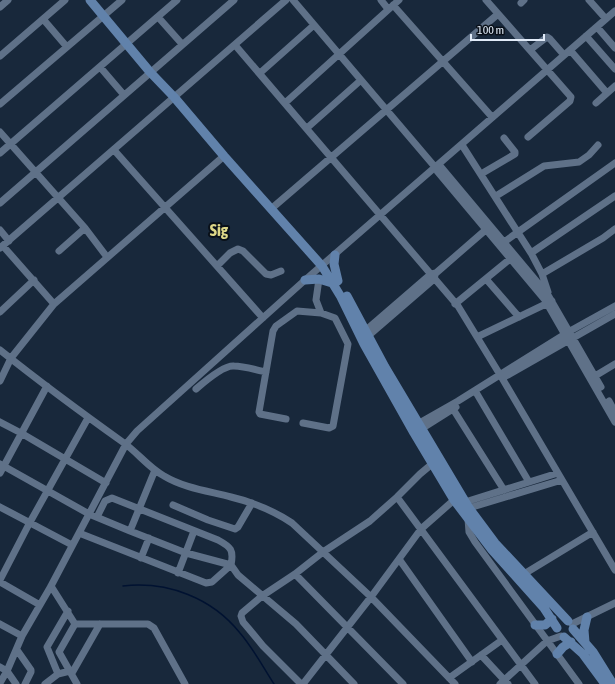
<svg xmlns="http://www.w3.org/2000/svg" width="615" height="684" font-family="'Asap Condensed',sans-serif">
<rect width="100%" height="100%" fill="#18283b"/>
<g fill="none" stroke-linecap="round" stroke-linejoin="round">
<path stroke="#001231" stroke-width="1.5" d="M123,586c45,-5 89,12 117,47 13,15 23,34 34,51"/>
<path stroke="#5f7188" stroke-width="7" d="M293,0l142,167 2,4 108,129 70,122
M381,0l7,9
M486,0l85,97 -1,4 -42,36
M589,0l17,19
M521,3l3,-3
M393,5l99,112
M0,7l8,-7
M158,17l24,27
M43,19l24,28
M597,27l18,21
M586,36l29,33
M235,45l223,261 44,72 113,192
M530,50l17,-13 3,2 14,16
M570,50l37,43
M0,56l65,-56
M100,67l24,28
M260,73l54,-48
M285,103l114,-103
M596,103l19,-17
M0,104l122,-104
M307,128l54,-48
M0,132l85,96 22,29
M462,145l69,108 11,21 6,18
M114,150l149,168
M0,153l177,-153
M435,167h6l107,128 53,92
M481,174l34,-20v-2l-11,-14
M496,196l48,-30 35,-4 10,-7 9,-10
M0,203l234,-203
M271,209l227,-195
M0,230l9,11
M504,242l111,-79
M3,246l51,58
M0,248l286,-248
M59,251l26,-23
M531,253l84,-57
M217,266l13,-13 8,-4 5,2 23,23 5,1 10,-4
M542,274l61,-36 12,-9
M319,279l-3,21 5,13
M486,279l33,38
M455,304l55,-45
M0,312l34,-32
M365,331l66,-57 5,-1 53,-46
M368,336l66,-57 1,-4
M477,337l75,-36
M0,350c40,32 82,63 124,93 14,10 25,25 40,33 20,12 44,15 67,21 21,5 43,14 61,26l79,74 84,87
M506,376l109,-62
M595,376l20,-12
M0,381l11,-23 43,-54 170,-148
M196,389c8,-7 28,-24 38,-23 10,0 22,4 32,6
M477,394l52,88
M609,401l6,11
M453,409l51,81
M286,419l-26,-5 -1,-2 14,-81 3,-5 21,-15 24,2 14,5 13,26 -15,82 -4,2 -26,-5
M0,422l21,11 85,50
M414,426l44,-25 112,-70 45,-25
M418,431l38,-24
M0,464l89,50 41,17 25,-61
M0,473l47,-87
M397,497l138,187
M465,502l93,-29
M173,505l35,15 27,9 3,-2 14,-24
M0,507l72,38
M469,508l93,-28
M97,517l8,-16 7,-3 106,42c13,7 16,10 13,25l7,10 58,49 58,60
M468,519l1,13 6,10 104,142
M79,533l127,50 6,-1 19,-17 -45,-12 -56,-22
M141,558l8,-20
M399,559l73,103
M178,573l16,-42
M295,574l108,110
M524,574l69,-42
M0,580l29,-56 59,-106
M0,582l40,23
M51,586l24,38 -16,28 18,32
M68,611l-21,36 11,27 12,-3
M0,624l22,12
M75,624h73l6,4 31,56
M572,624l43,-21
M17,650l14,20v2l-6,12
M481,655l27,29
M0,667l7,4 9,13
M72,673l28,-49
M449,678l53,-38
M0,683l7,-12 15,-35 29,-50 75,-142 11,-13 168,-151 310,-269
M45,684l13,-10
M301,684l-38,-38 -14,-17 -6,-7 -2,-6 1,-3 20,-17 33,-22 28,-22 47,-31 27,-24 23,-23 12,-10
M303,684l68,-87 50,-68 33,-29
M500,684l47,-43 14,-5"/>
<path stroke="#6182ab" stroke-width="9" d="M90,0l60,72 24,25 50,59 98,110 19,31 23,47 50,89 40,67 38,50 52,58 13,20
M335,255l-1,9 4,17
M305,280l14,-1 13,4
M347,296l38,71 84,141 26,35 73,78
M535,625h10l7,-6
M573,629l20,23 20,32
M564,637l19,17 22,30
M585,642l-1,-12 3,-13
M557,654l6,-7 8,-5"/>
</g>
<g text-anchor="middle" dominant-baseline="central" stroke-width="4" stroke-linejoin="round" paint-order="stroke">
<g font-size="17" font-weight="bold" fill="#ddd788" stroke="#091019">
<text x="219" y="230">Sig</text>
</g>
</g>
<path d="M471 34v6h73v-6" fill="none" stroke="#e1ebf8" stroke-width="2"/>
<text x="477" y="34" font-size="12" fill="#e1ebf8" stroke="#091019" stroke-width="3" paint-order="stroke">100 m</text>
</svg>
